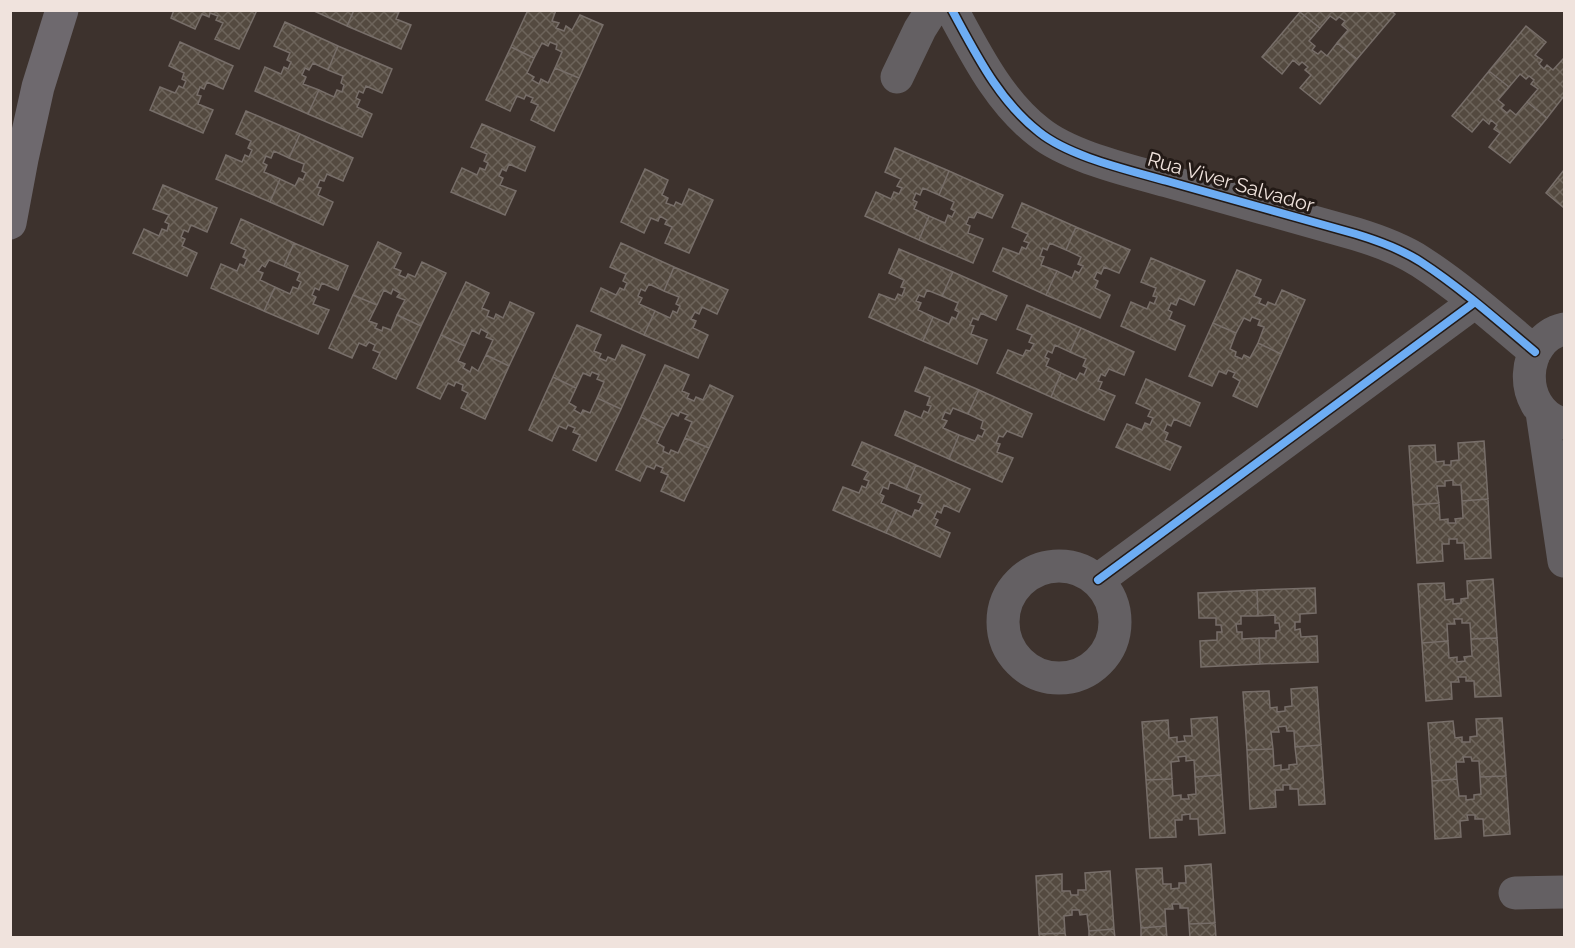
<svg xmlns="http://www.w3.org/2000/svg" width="1575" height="948" font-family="Raleway,sans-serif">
<defs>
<pattern id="building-cross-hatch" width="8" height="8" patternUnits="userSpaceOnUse" patternTransform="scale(1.5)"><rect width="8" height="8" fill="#544a40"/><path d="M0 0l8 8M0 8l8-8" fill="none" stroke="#6d645b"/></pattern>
</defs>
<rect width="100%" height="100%" fill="#3d322d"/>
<path fill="url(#building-cross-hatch)" stroke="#776e69" stroke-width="1.5" d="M174,10h83l-18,39 -24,-10 8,-16 -7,-3 2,-4 -8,-3 -1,4 -7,-3 -7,15 -24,-11z
M312,10h42l-7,16z
M354,10l45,2 -3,7 15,6 -10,24 -54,-23z
M528,10h28l-4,11 7,2 -3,5 8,3 2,-5 6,4 8,-15 23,10 -24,53 -24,-10 7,-16 -6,-3 1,-4 -7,-3 -2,4 -6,-3 -8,15 -23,-11z
M1301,10h89l5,4 -38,45 -20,-16 11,-13 -6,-5 3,-4 -6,-4 -3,3 -6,-4 -10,12 -20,-16z
M1300,12l20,16 -11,13 6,5 -3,4 6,4 3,-3 6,5 10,-13 20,16 -37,45 -20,-16 11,-13 -6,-5 3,-3 -6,-5 -3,3 -6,-5 -11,14 -20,-17z
M285,22l53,24 -10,24 -15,-7 -4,7 -4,-2 -3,7 4,2 -3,7 16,6 -11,24 -53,-23 10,-24 16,7 3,-7 4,2 3,-7 -4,-2 3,-7 -16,-7z
M1526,26l20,16 -11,13 7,5 -3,4 5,5 3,-4 6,5 11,-12v38l-17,22 -20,-16 11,-13 -7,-5 3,-4 -5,-4 -3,3 -6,-5 -11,13 -20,-16z
M180,42l53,24 -10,23 -16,-7 -3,7 -4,-2 -3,8 4,1 -3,8 15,6 -10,23 -53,-23 10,-23 15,6 4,-7 4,2 3,-7 -4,-2 2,-6 -15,-7z
M338,46l54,23 -10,24 -16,-7 -3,7 -4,-2 -3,7 4,2 -3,7 15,7 -10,23 -54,-23 11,-24 15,7 3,-7 5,2 2,-7 -3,-2 2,-7 -15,-6z
M511,47l23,11 -7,15 7,4 -2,3 7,4 2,-5 7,4 7,-15 24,10 -25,53 -23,-11 7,-15 -7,-3 2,-4 -7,-3 -2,4 -7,-3 -7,15 -24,-11z
M1489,71l20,16 -11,13 6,5 -3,3 6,5 3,-3 6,5 11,-13 20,16 -37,45 -21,-16 11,-14 -6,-4 3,-4 -6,-5 -2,4 -6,-5 -11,13 -20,-16z
M246,111l54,23 -11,24 -15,-7 -3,7 -5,-2 -3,7 4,2 -3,7 16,7 -10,23 -54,-23 10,-24 16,7 3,-7 4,2 3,-7 -4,-2 3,-7 -15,-7z
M482,124l53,23 -10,24 -16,-7 -3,7 -4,-2 -3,7 4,2 -3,7 16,6 -11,24 -54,-23 11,-24 15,7 3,-7 5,2 3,-7 -4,-2 3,-7 -16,-7z
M300,134l53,24 -10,23 -16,-7 -3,7 -4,-1 -3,7 4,1 -3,7 15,7 -10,23 -53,-23 10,-23 15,7 4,-8 4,2 3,-7 -4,-2 2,-7 -15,-6z
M895,148l54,23 -10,24 -16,-7 -3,7 -4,-2 -3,7 4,2 -3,7 15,7 -10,24 -54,-24 11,-24 15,7 3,-7 5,2 3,-6 -5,-2 4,-7 -16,-7z
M645,169l23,11 -6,15 6,3 -2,5 8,3 2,-4 6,3 7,-16 24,11 -24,53 -24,-10 7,-16 -7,-3 2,-4 -7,-4 -2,5 -7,-3 -7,15 -23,-11z
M1564,170v38l-18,-15z
M949,171l54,24 -11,23 -15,-6 -3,6 -5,-1 -3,7 4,2 -2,7 15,6 -10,24 -54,-23 10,-24 16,7 3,-8 4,2 3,-6 -4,-2 3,-7 -15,-7z
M163,185l54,23 -10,24 -16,-7 -3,7 -4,-2 -3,7 4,2 -3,7 15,7 -10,23 -54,-23 11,-24 15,7 3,-7 5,2 2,-7 -4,-2 4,-7 -16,-6z
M1022,203l54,24 -10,23 -16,-7 -3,7 -4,-2 -3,8 4,1 -3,8 16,6 -11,24 -53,-24 10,-23 16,6 3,-7 4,2 3,-6 -5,-2 4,-7 -16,-7z
M241,219l53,24 -10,23 -15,-6 -4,7 -3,-2 -4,6 5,2 -3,7 15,7 -11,24 -53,-23 10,-24 16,7 3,-7 4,2 3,-7 -4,-2 3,-7 -15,-7z
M1076,227l54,23 -11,23 -15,-6 -3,7 -4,-2 -3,7 4,2 -3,7 15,7 -10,23 -54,-23 11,-24 15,7 3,-7 4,2 4,-7 -5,-2 3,-7 -15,-7z
M378,242l23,11 -7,15 7,3 -2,4 7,3 2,-4 7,3 7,-15 24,11 -25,53 -24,-11 8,-15 -8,-3 3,-4 -7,-4 -2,5 -7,-4 -7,15 -24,-10z
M294,243l54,23 -10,24 -16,-7 -3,7 -4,-2 -3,7 4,2 -3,7 16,6 -11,24 -54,-23 11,-24 15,7 3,-7 5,2 3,-7 -4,-2 3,-7 -16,-7z
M621,243l53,24 -10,24 -15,-7 -4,7 -4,-2 -3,7 4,2 -3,6 16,7 -11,24 -53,-24 10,-23 15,7 4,-7 4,2 3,-7 -4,-2 3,-7 -16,-7z
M899,249l54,23 -11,24 -15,-6 -3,7 -5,-2 -3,6 5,2 -3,7 15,7 -10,24 -54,-24 10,-23 16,6 3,-6 4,2 3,-8 -4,-1 3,-7 -15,-7z
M1151,258l54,23 -11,24 -15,-7 -3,7 -5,-2 -3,7 4,2 -3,7 16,7 -10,24 -54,-24 10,-24 16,7 3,-7 4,2 3,-7 -4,-1 3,-8 -15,-6z
M674,267l54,23 -11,24 -15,-7 -3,7 -4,-2 -4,7 5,2 -3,7 15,7 -10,23 -54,-23 11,-24 15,7 3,-7 4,2 3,-7 -4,-2 3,-7 -15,-6z
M1237,270l24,10 -7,16 7,3 -2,4 7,3 2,-4 7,3 7,-15 23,10 -24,54 -23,-11 6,-16 -6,-2 2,-5 -8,-3 -2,4 -6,-3 -8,15 -23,-10z
M953,272l54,24 -11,24 -15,-7 -3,7 -5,-2 -3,7 4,1 -3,8 16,6 -10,24 -54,-23 10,-24 16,7 3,-7 4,2 3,-7 -4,-2 3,-7 -16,-7z
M466,282l23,11 -7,15 7,3 -2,5 7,3 2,-5 7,4 7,-16 24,11 -25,53 -23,-11 7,-15 -7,-3 2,-4 -7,-4 -2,5 -7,-4 -7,16 -24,-11z
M353,295l24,10 -8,16 8,3 -2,4 7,3 1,-4 8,3 6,-15 24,11 -25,53 -23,-11 7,-15 -7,-3 2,-5 -6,-3 -3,4 -7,-3 -7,15 -23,-10z
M1027,305l54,23 -11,24 -15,-7 -3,8 -4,-2 -3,6 4,2 -3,7 15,7 -10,24 -54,-24 11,-23 15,6 3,-6 4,1 4,-7 -5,-2 3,-7 -15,-6z
M1213,323l23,10 -6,16 6,3 -1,4 7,3 2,-4 6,3 8,-15 23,11 -24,53 -24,-11 7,-15 -7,-4 2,-4 -7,-3 -2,4 -7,-3 -7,15 -23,-10z
M577,325l24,10 -7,16 7,3 -2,4 7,3 2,-4 7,3 7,-15 23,10 -24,54 -24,-11 7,-16 -7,-3 2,-4 -7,-3 -2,4 -7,-3 -7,15 -23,-11z
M1081,328l53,24 -10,23 -15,-6 -4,7 -4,-2 -3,7 4,1 -3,7 16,7 -11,24 -53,-23 10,-24 15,7 4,-7 4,2 3,-7 -4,-2 3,-7 -16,-7z
M441,335l24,11 -7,15 7,3 -2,4 7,4 2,-5 6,4 8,-16 23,11 -24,53 -24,-11 7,-15 -6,-3 1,-5 -7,-3 -2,4 -6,-3 -8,16 -23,-11z
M665,365l24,10 -7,16 7,3 -2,4 7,3 2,-4 7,3 7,-15 23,11 -24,52 -24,-10 7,-16 -7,-3 3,-4 -8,-3 -2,4 -6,-3 -8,15 -23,-11z
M925,367l54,23 -11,24 -15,-6 -3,6 -5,-2 -3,7 5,2 -4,7 16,7 -10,24 -54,-24 10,-24 16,7 3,-7 4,2 3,-7 -4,-1 3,-8 -15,-6z
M553,377l23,11 -7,15 7,4 -2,3 7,4 2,-4 7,3 7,-15 24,11 -25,52 -23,-11 7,-15 -7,-3 2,-4 -7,-3 -2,4 -7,-3 -7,15 -23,-11z
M1146,379l54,24 -10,23 -16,-7 -3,7 -4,-2 -3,7 4,2 -3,7 16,7 -11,23 -54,-23 11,-23 15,6 3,-7 5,2 3,-7 -5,-2 3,-6 -15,-7z
M979,390l53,24 -10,23 -15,-6 -4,6 -4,-1 -3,7 4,1 -3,8 16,6 -11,24 -53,-23 10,-24 16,6 3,-6 4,2 3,-7 -4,-2 2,-7 -15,-7z
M641,417l23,11 -7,15 7,4 -1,4 6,3 2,-4 7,3 7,-15 24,10 -25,53 -23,-10 7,-16 -7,-3 2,-4 -7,-3 -2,4 -7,-3 -7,15 -24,-11z
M1484,441l4,58 -26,2 -1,-16h-8v-5l-8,1v5h-8l2,17 -26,2 -4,-59 26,-1 1,17 8,-1v4h7v-4l8,-1 -1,-17z
M862,442l54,23 -10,24 -16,-7 -2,7 -5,-2 -3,7 4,2 -3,7 16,7 -11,23 -53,-23 10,-23 16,6 3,-7 4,2 3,-7 -5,-2 4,-7 -16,-7z
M916,465l54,24 -11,23 -15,-7 -3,8 -4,-2 -3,7 4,2 -3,6 15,7 -10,24 -54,-24 11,-23 15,7 3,-7 4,1 4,-7 -5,-2 3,-7 -15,-6z
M1488,499l3,59 -26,1 -1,-16h-7v-4h-8v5h-7l1,17 -26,2 -4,-58 26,-2 1,17 8,-1v4h8l-1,-4 8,-1 -1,-17z
M1493,579l4,59 -26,1 -1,-16h-8v-4h-8l1,5h-8l1,17 -26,2 -4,-59 26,-1 1,17 8,-1v5l8,-1v-4l7,-1 -1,-17z
M1315,588l1,25 -16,1v8h-5v8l5,-1 1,8 16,-1 1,26 -58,2 -1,-26h17v-7l4,-1 -1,-7h-4v-8l-17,1 -1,-26z
M1257,590l1,26h-17v8h-5l1,8h5v7l17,-1 1,26 -59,3 -1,-26 17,-1v-8h5l-1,-7h-5v-7h-17l-1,-25z
M1497,638l4,58 -26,1 -1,-16h-8v-4h-8l1,5h-8l1,17 -26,2 -4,-58 26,-2 1,17 8,-1v5l8,-1 -1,-4 8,-1 -1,-17z
M1317,687l4,58 -26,2 -1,-16h-7l-1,-5 -8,1 1,5h-8l2,17 -26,1 -4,-58 26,-1 1,17 7,-1v5l8,-1v-4l7,-1 -1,-17z
M1217,717l4,58 -26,2 -1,-17 -8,1v-5l-8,1 1,4 -8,1 1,17 -26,1 -4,-58 26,-2 1,18 8,-1v5l8,-1 -1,-5h8l-1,-17z
M1502,718l4,58 -26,1 -1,-16h-7l-1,-4h-8l1,5h-8l1,17 -25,2 -4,-58 25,-2 2,17 7,-1v5h8v-5l7,-1 -1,-17z
M1321,745l4,59 -26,1 -1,-16h-8v-4h-7v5h-8l1,17 -26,2 -3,-59 26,-1 1,17 7,-1v5l8,-1v-4l8,-1 -2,-17z
M1221,775l4,58 -26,2 -1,-16h-8v-5l-8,1v5h-7l1,17 -26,1 -4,-58 26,-1 1,17 8,-1v4h8l-1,-4 8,-1 -1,-17z
M1506,776l4,58 -26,2 -1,-17h-8v-4h-8l1,5 -8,1 1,16 -26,2 -3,-58 25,-2 2,17h7v4l8,-1v-4l7,-1 -1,-17z
M1211,864l4,59 -26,1 -1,-16h-8v-4h-8l1,5h-8l1,17 -25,2 -5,-59 26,-1 1,16h8v5l8,-1v-5h7l-1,-17z
M1110,871l4,58 -25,2 -2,-17 -7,1 -1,-5h-7v5l-8,1 1,17 -26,1 -3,-58 26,-2v17h8l1,4h7v-5h8l-1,-17z
M1215,923l1,15h-26l-1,-14z
M1166,926l1,12h-26v-10z
M1114,929l1,9h-26v-7z
M1065,933l1,5h-26l-1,-4z"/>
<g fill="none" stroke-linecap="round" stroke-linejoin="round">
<path stroke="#646063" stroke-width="33" d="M952,10c24,44 47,91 87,122 31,25 90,38 128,49 63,18 126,35 189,53 23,7 45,15 65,28 40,26 77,59 114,90
M897,77l23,-48 12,-19
M1542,412l22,149
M1560,423c-43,-15 -40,-84 4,-94
M1003 622a56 56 0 1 1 112 0a56 56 0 1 1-112 0Z
M1098,580l377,-278
M1515,893l49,-1"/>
<path stroke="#6e696e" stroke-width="33" d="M10,223l12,-64 16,-72 24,-77"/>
<defs>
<path id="cycleway" d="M952,10c24,44 47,91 87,122 31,25 90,38 128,49 63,18 126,35 189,53 23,7 45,15 65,28 40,26 77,59 114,90
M1098,580l377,-278"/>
</defs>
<use href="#cycleway" stroke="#231a16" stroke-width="11"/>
<use href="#cycleway" stroke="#6dadf4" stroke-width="8"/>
</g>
<g text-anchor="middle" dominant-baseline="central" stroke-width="6" stroke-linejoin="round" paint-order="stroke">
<g font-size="20" fill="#f0e3dd" stroke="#231a16">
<text transform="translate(1231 182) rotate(16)">Rua Viver Salvador</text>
</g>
</g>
<rect width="1575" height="948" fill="none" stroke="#f0e3dd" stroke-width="24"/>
</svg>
